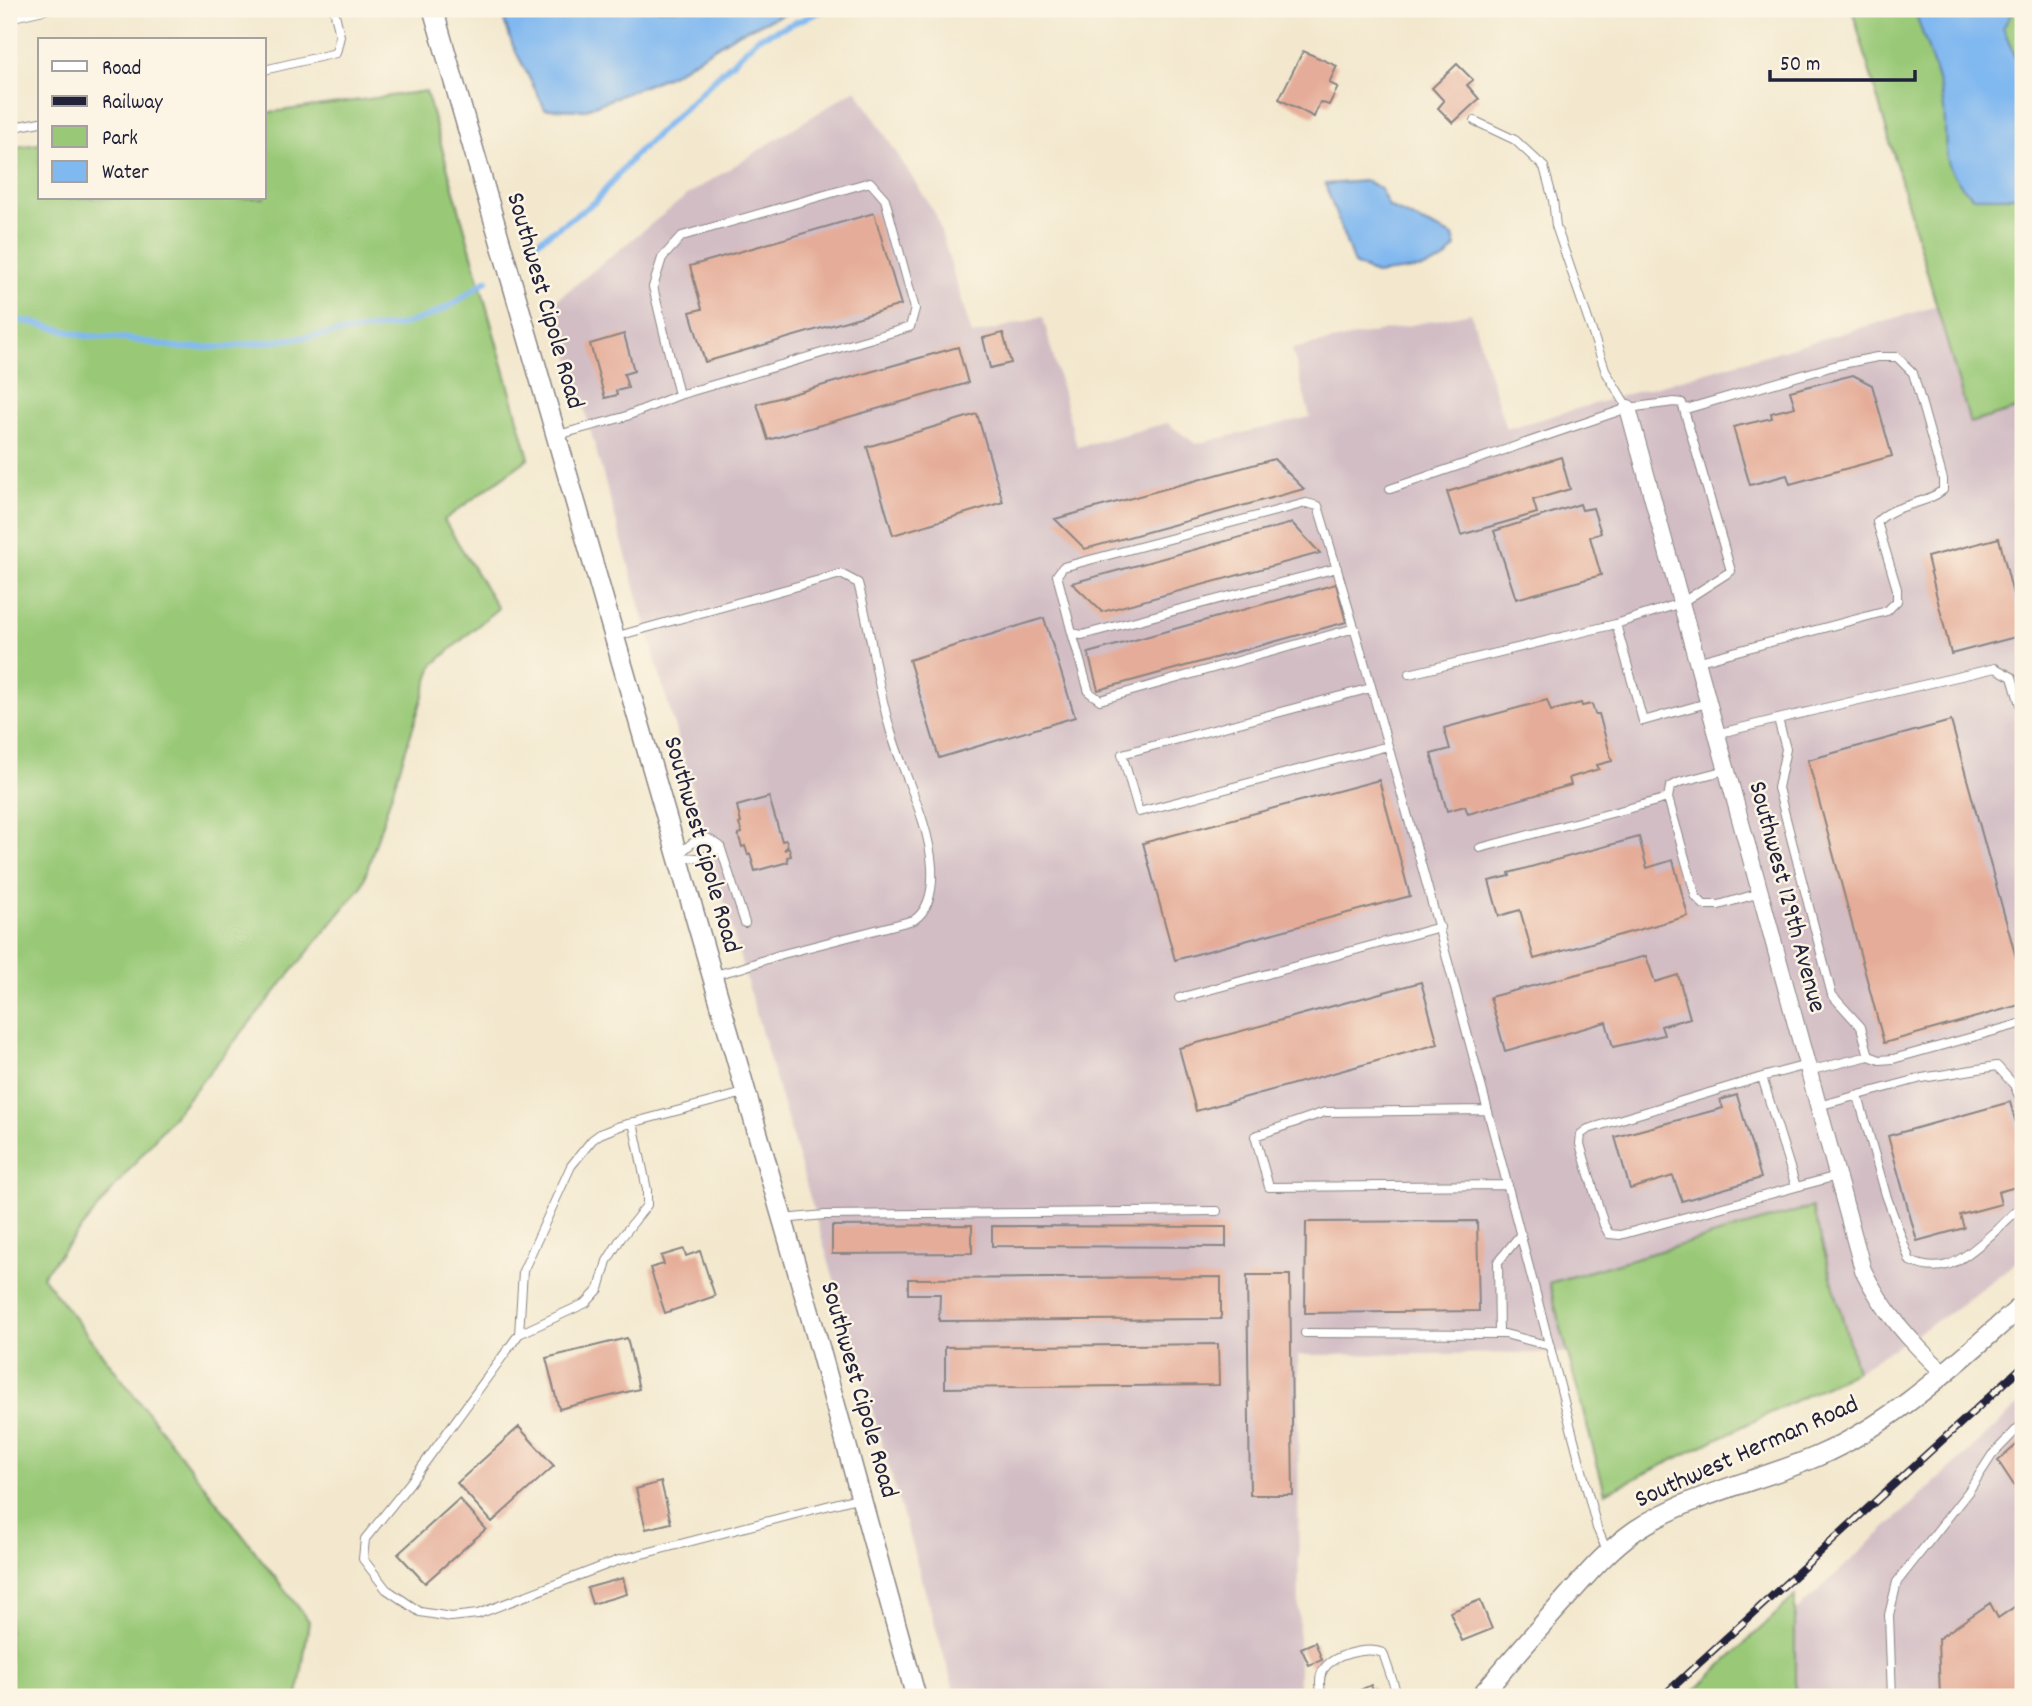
<svg xmlns="http://www.w3.org/2000/svg" width="2032" height="1706" font-family="Dekko,sans-serif">
<rect width="100%" height="100%" fill="#fcf5e5"/>
<filter id="ink" filterUnits="userSpaceOnUse"><feTurbulence type="fractalNoise" baseFrequency=".0143" numOctaves="2"/><feDisplacementMap in="SourceGraphic" scale="14" xChannelSelector="R" yChannelSelector="G"/><feConvolveMatrix kernelMatrix="1 2 1 2 8 2 1 2 1" color-interpolation-filters="sRGB"/></filter>
<filter id="wash" filterUnits="userSpaceOnUse"><feTurbulence type="fractalNoise" baseFrequency=".00686" numOctaves="4" result="noise"/><feDisplacementMap in="SourceGraphic" scale="28" xChannelSelector="R" yChannelSelector="G"/><feGaussianBlur stdDeviation="1.57" result="paint"/><feColorMatrix in="noise" values="0 0 0 0 0 0 0 0 0 0 0 0 0 0 0 0 0 1.4 0 .05"/><feComposite in="paint" operator="in"/></filter>
<g filter="url(#wash)">
<rect width="100%" height="100%" fill="#f3e8ce"/>
<path fill="#d2bdc5" d="M856,89l80,126 36,120 71,-18 34,130 90,-24 29,21 114,-27 -18,-68 179,-36 35,116 431,-123 33,116 53,-15v850l-74,56 -92,58 -45,-163 -262,76 19,69 -271,2 1,342h-343l-205,-701 -197,-694 132,-106z
M2023,1401v296h-228l-1,-84z"/>
<path fill="#99c977" stroke="#5e7659" stroke-width="2" d="M1852,9h171v398l-53,16z
M426,91l103,367 -85,62 54,88 -65,57 -71,221 -320,390 267,345 -11,76h-289v-1549l31,-4v54h224v-85z
M1812,1207l45,164 -252,122 -56,-210z
M1795,1596v101h-107z"/>
<path fill="#80b8f0" stroke="#516d96" stroke-width="2" d="M500,9h296l-58,24 -67,42 -57,23 -30,12 -39,-1 -32,-63z
M1920,9h94l-11,19 20,49v120h-50c-39,-35 -23,-53 -30,-95 -5,-29 -17,-57 -26,-85z
M1366,181l14,7 9,19 64,29 3,11 -12,13 -20,8 -49,6 -21,-10 -29,-80z"/>
<g fill="none" stroke-linecap="round" stroke-linejoin="round">
<path stroke="#80b8f0" stroke-width="6" d="M534,244l61,-42 39,-46 124,-118 69,-29
M9,319l21,3 56,14 36,2 59,10 45,-1 176,-22 32,-11 21,-11 32,-23"/>
</g>
<g id="blocks">
<path fill="#e5ad99" d="M1303,51l34,15 -8,17 9,4 -9,18 -9,-3 -6,15 -35,-18z
M1457,64l16,16 -6,5 12,14 -26,24 -15,-15 6,-7 -12,-13z
M874,213l27,92 -196,57 -15,-50 12,-3 -12,-43z
M1003,333l8,30 -21,5 -7,-30z
M624,334l10,37 -10,3 4,14 -12,3 1,4 -12,3 -15,-54z
M958,347l10,36 -200,57 -11,-36z
M1853,375l19,10 20,71 -102,28 -3,-9 -37,10 -17,-58 39,-9 -1,-5 24,-6 -5,-16z
M977,414l26,88 -110,33 -26,-88z
M1561,457l9,32 -37,11 4,13 -76,22 -14,-43z
M1274,459l30,30 -219,60 -30,-30z
M1580,504l2,6 11,-2 8,25 -11,4 11,38 -85,24 -22,-68z
M1292,523l28,30 -218,59 -30,-29z
M1999,538l24,97 -72,19 -24,-97z
M1336,584l10,38 -248,68 -10,-37z
M1044,618l31,99 -136,41 -30,-98z
M1547,700l4,11 30,-8 1,3 10,-2 3,10h4l13,47 -15,4 2,4 -30,9 2,7 -103,29 -3,-8 -18,5 -16,-57 19,-5 -6,-21z
M1951,721l72,262v21l-139,39 -76,-283z
M1379,780l31,116 -235,64 -32,-117z
M769,797l13,44 4,-1 2,6 -4,4 5,-2 2,8 -4,1 1,5 -33,9 -5,-17 -2,1 -3,-9 -3,1 -4,-13 4,-1 -3,-9 2,-1 -4,-17z
M1639,837l8,31 26,-8 15,56 -154,43 -14,-49 -21,6 -10,-35 21,-5 -1,-3z
M1646,956l9,26 23,-7 12,43 -29,8 3,9 -51,12 -7,-25 -101,29 -15,-54z
M1421,982l17,62 -242,67 -17,-63z
M1737,1095l24,83 -79,23 -9,-25 -43,13 -15,-52 108,-29 -3,-8z
M2010,1102l13,46v37l-25,7 3,12 -41,11 4,13 -47,13 -29,-105z
M1477,1221l2,90 -174,2 1,-91z
M972,1225v28l-140,1v-28z
M992,1226l234,1v20l-234,-1z
M684,1249l2,7 14,-5 15,45 -50,17 -15,-45 14,-4 -3,-8z
M1247,1275h43l3,220h-43z
M1221,1277v42l-282,2 1,-27h-32v-15z
M627,1338l12,51 -80,20 -13,-51z
M1218,1344l1,41 -274,3v-41z
M519,1427l35,39 -62,56 -35,-39z
M2023,1439v60l-25,-38z
M661,1482l10,41 -25,6 -10,-40z
M459,1499l27,30 -61,54 -27,-29z
M623,1578l4,16 -35,10 -5,-16z
M1480,1600l12,29 -30,12 -12,-29z
M2023,1601v96h-83l-2,-58 52,-36 8,15z
M1315,1642l7,18 -13,5 -8,-17z
M1371,1685l2,6 4,-2 3,8h-29l-2,-2z"/>
</g>
</g>
<g filter="url(#ink)">
<use href="#blocks" fill-opacity="0" stroke="#8a8584" stroke-width="2"/>
<g fill="none" stroke-linecap="round" stroke-linejoin="round">
<defs>
<path id="service" d="M9,18l39,-9
M264,70l72,-17 4,-17 -6,-27
M1475,121l40,19 29,27 9,33 3,26 50,146 22,36
M9,128l31,-6
M1686,409l151,-44 40,-8h20l16,16 30,106v11c-20,16 -48,13 -66,32l20,67v12l-10,10 -191,51
M558,435l66,-18 55,-22 231,-68 5,-18 -30,-110 -15,-17 -188,54 -20,22 -9,29 26,108
M1390,489l238,-81 46,-6 8,1 49,168 -50,32 -65,21 27,97 64,-18
M1337,568l-255,67 -10,-2 -15,-58 6,-8 243,-64 12,3c102,338 190,680 279,1022l10,23
M1072,633l17,59 11,8 255,-72
M614,637l227,-63 17,9c13,48 18,98 32,146 13,46 39,91 42,138 1,19 -2,42 -18,53l-135,35 -38,13 -27,7
M1409,674l207,-50
M1371,688l-249,66 17,58 249,-66
M1778,719l217,-51 17,9 11,38
M1716,734l62,-15 8,30 -8,39 54,207 29,32 8,29 -61,15
M1726,770l-46,12 -10,5 -2,11 28,99 8,8h15l41,-12
M707,838l13,8c-14,15 -23,13 -43,10l15,-13z
M720,846l25,77
M1480,848l188,-50
M1179,998l261,-71
M1869,1056l11,4 13,-1 130,-36
M1807,1065l-45,12 34,110 41,-11
M1762,1077l-174,52 -7,5 -1,10 24,81 5,9 11,1 176,-48
M744,1093l-124,33 -20,8 -8,6 -21,26 -48,105 -4,63 -109,149 -45,56 -2,20 23,30 34,23 31,5 27,-3 141,-54 242,-63
M1858,1096l28,99 24,66c11,5 24,8 37,4 21,-5 60,-45 76,-61
M1818,1106l104,-28 75,-12 17,19 9,19
M1487,1110l-162,2 -70,24 14,51 239,-2
M782,1219l43,-4 392,-4
M1305,1333l200,1 45,12
M519,1334l67,-31 13,-14 8,-28 14,-23 26,-33v-15l-14,-68
M1499,1334l-1,-72 23,-28
M1322,1697c-2,-8 -4,-19 1,-27 9,-15 44,-24 60,-17l15,44
M1892,1697l-3,-82 8,-33 71,-90 24,-37 31,-32"/>
<path id="minor" d="M1628,408l235,862c20,41 48,72 81,103"/>
<path id="tertiary" d="M433,9l385,1333 98,355
M1480,1697c26,-31 53,-62 80,-92 24,-27 47,-55 76,-75 56,-37 122,-48 182,-74 78,-34 141,-96 205,-151"/>
</defs>
<use href="#service" stroke="#8a8584" stroke-width="10"/>
<use href="#minor" stroke="#8a8584" stroke-width="18"/>
<use href="#tertiary" stroke="#8a8584" stroke-width="22"/>
<use href="#service" stroke="#fff" stroke-width="8"/>
<use href="#minor" stroke="#fff" stroke-width="16"/>
<use href="#tertiary" stroke="#fff" stroke-width="19"/>
<defs>
<path id="rail" d="M1662,1697l361,-331"/>
</defs>
<use href="#rail" stroke="#22223b" stroke-width="8"/>
<use href="#rail" stroke="#fcf5e5" stroke-width="5" stroke-dasharray="16" stroke-linecap="butt"/>
</g>
</g>
<g text-anchor="middle" dominant-baseline="central" stroke-width="5" stroke-linejoin="round" paint-order="stroke">
<g font-size="26" fill="#22223b" stroke="#fcf5e5">
<text transform="translate(544 301) rotate(74)">Southwest Cipole Road</text>
<text transform="translate(701 845) rotate(74)">Southwest Cipole Road</text>
<text transform="translate(1786 897) rotate(75)">Southwest 129th Avenue</text>
<text transform="translate(858 1390) rotate(74)">Southwest Cipole Road</text>
<text transform="translate(1747 1453) rotate(-24)">Southwest Herman Road</text>
</g>
</g>
<rect width="2032" height="1706" fill="none" stroke="#fcf5e5" stroke-width="35"/>
<rect x="38" y="38" width="228" height="161" fill="#fcf5e5" stroke="#a5a1a1" stroke-width="2"/>
<rect x="52" y="61" width="35" height="10" fill="#ffffff" stroke="#a5a1a1" stroke-width="2"/>
<text x="102" y="74" font-size="21" fill="#22223b">Road</text>
<rect x="52" y="96" width="35" height="10" fill="#22223b" stroke="#a5a1a1" stroke-width="2"/>
<text x="102" y="108" font-size="21" fill="#22223b">Railway</text>
<rect x="52" y="126" width="35" height="21" fill="#99c977" stroke="#a5a1a1" stroke-width="2"/>
<text x="102" y="144" font-size="21" fill="#22223b">Park</text>
<rect x="52" y="161" width="35" height="21" fill="#80b8f0" stroke="#a5a1a1" stroke-width="2"/>
<text x="102" y="178" font-size="21" fill="#22223b">Water</text>
<path d="M1770 70v10h145v-10" fill="none" stroke="#22223b" stroke-width="3.5"/>
<text x="1780" y="70" font-size="21" fill="#22223b" stroke="#fcf5e5" stroke-width="5" paint-order="stroke">50 m</text>
</svg>
